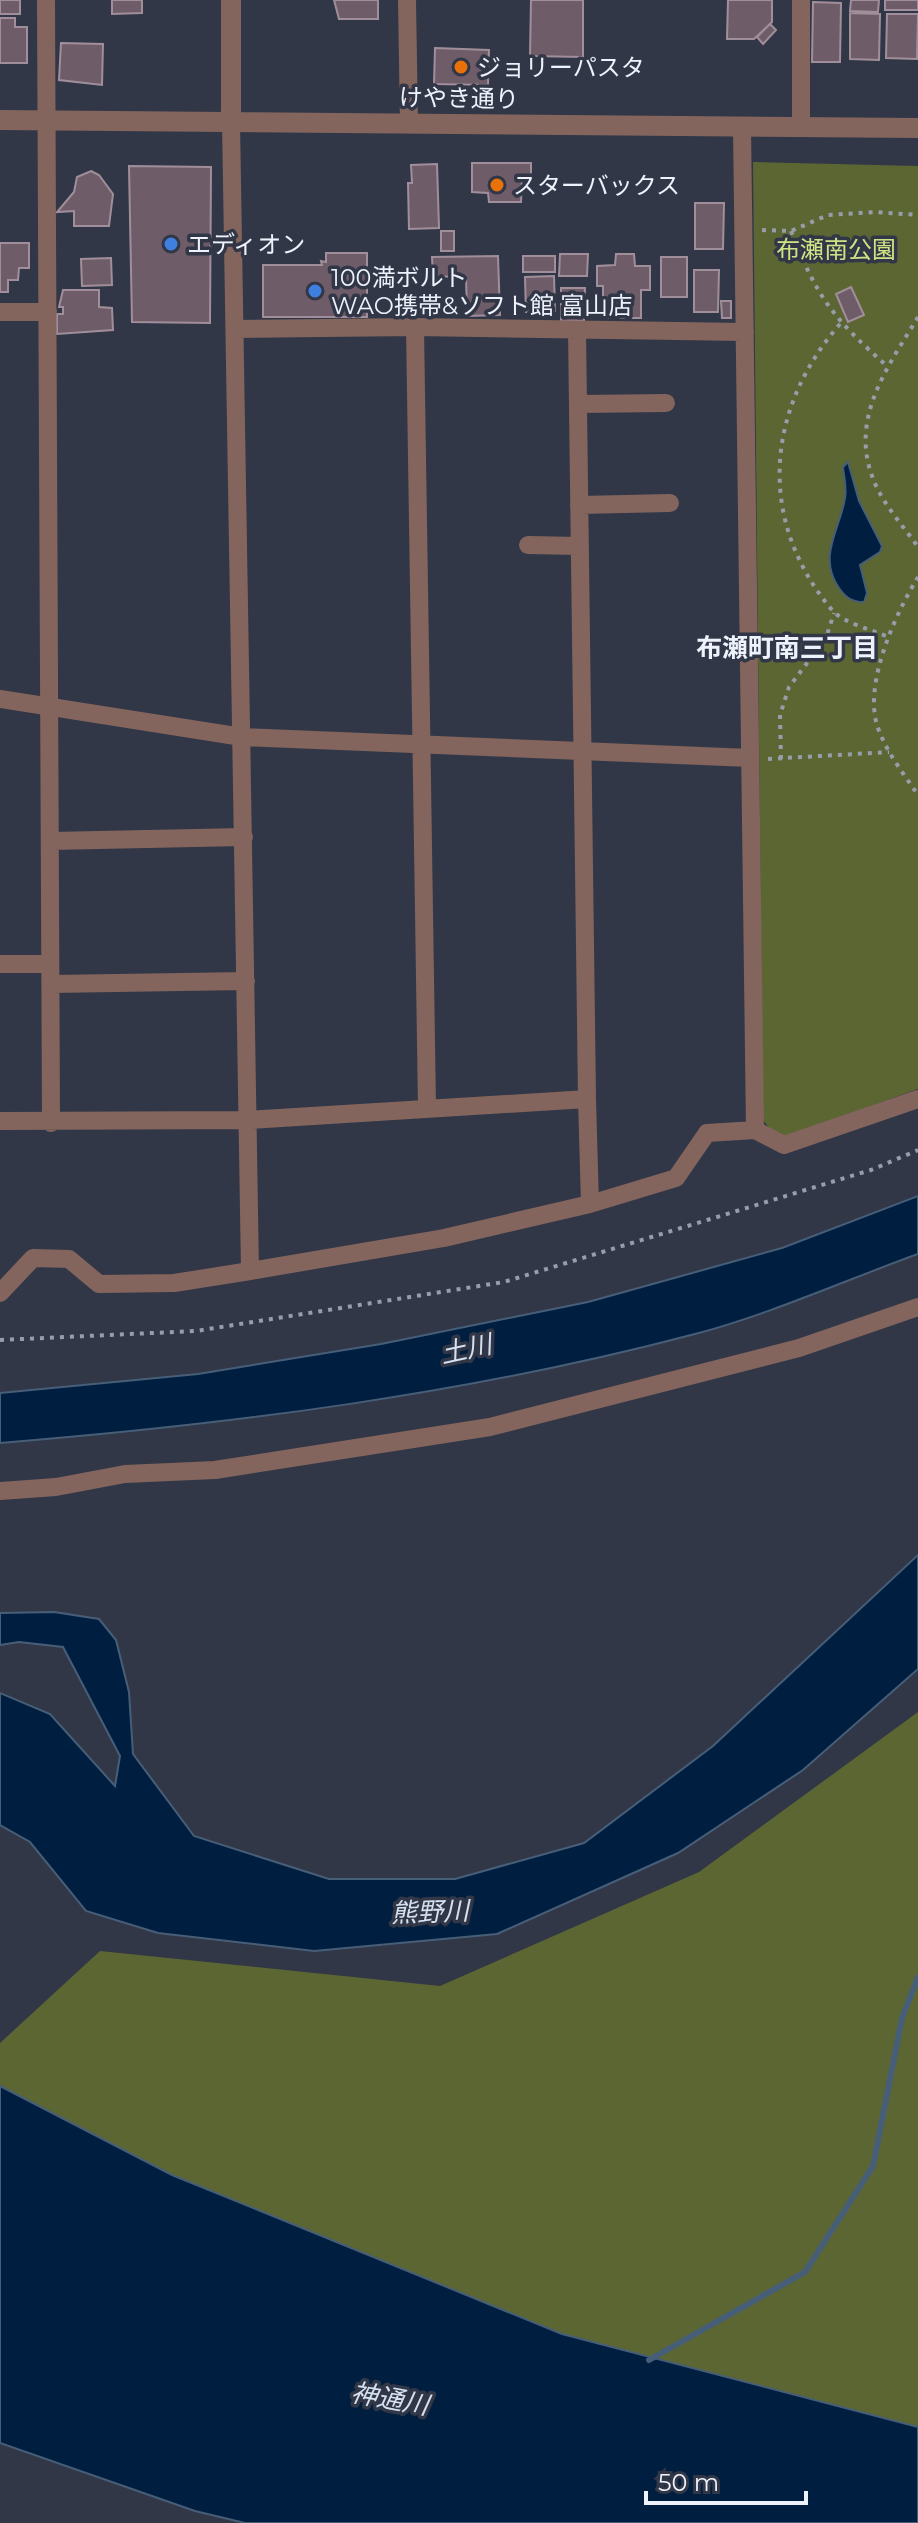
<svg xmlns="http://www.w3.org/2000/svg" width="918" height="2523" font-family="Montserrat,'Noto Sans JP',sans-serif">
<rect width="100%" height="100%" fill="#313747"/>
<path fill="#5c6633" d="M753,162l165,4v923l-133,48 -15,-8 -7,-9z
M918,1712v715l-356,-93 -390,-159 -172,-89v-43l100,-92 340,35 259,-114z"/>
<path fill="#001f40" stroke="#475e78" stroke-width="2" d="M848,462l11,39 23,45 -2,6 -20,13 7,28 -3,9c-12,0 -18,-4 -25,-14 -22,-32 1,-58 6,-90 2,-11 -1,-20 -2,-31z
M918,1196v58c-72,26 -150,61 -223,80 -227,60 -461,90 -695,109v-50l198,-19 183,-30 207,-42 194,-54z
M918,1555v114l-115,101 -125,83 -181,81 -183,17 -156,-18 -72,-22 -56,-69 -30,-17v-132l50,21 65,72 5,-30 -57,-109 -44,-5 -19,3v-32l54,-1 45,7 17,21 13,52 4,62 61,82 135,43h126l129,-36 129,-97z
M0,2086l172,89 390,159 356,93v96h-673l-50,-12 -195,-68z"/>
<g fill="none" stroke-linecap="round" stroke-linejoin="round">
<path stroke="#475e78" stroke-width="6" d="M649,2360l156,-88 68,-106 29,-148 16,-41"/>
</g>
<path fill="#6e5d69" stroke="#a18e9b" stroke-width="2" d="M0,0h20v14h-20z
M112,0h30v13l-30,1z
M334,0h44v19h-39z
M531,0h52v57l-53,-1z
M728,0h44v22l-18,17h-27z
M851,0h28l-1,12 -28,-1z
M885,0h33v10h-33z
M813,2l28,1 -1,59h-28z
M850,13l30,1 -1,46 -29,-1z
M887,14h31l-1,45 -31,-1z
M0,18h15v9h12v36h-27z
M770,24l6,6 -13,14 -6,-7z
M61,43l42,1 -1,41 -43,-5z
M435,48l54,2 -1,35 -54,-1z
M472,163h59v13l-9,2 -1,24h-32l-1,-9 -16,-1z
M437,164l2,64 -30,1 -1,-46h4l-1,-18z
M129,166l82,1 -1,156 -78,-1z
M91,171l8,4 14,19 -4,32h-35v-15l-17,1 17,-20 3,-15z
M695,203h29l-1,46h-28z
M441,231h13v20h-13z
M0,243h29v25h-10l-1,12h-10v12h-8z
M326,253h41v64h-104v-52h59l-1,-4 5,1z
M560,254h28l-1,22h-28z
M616,254h18l1,12h15v24h-9v28h-38v-32h-6v-20l18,-1z
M498,256l2,59 -33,1 -1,-40 -33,1 -1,-20z
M523,256h32v16h-32z
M661,257h26v40h-26z
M111,258l1,27 -30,1 -1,-27z
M694,270h25l-1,42h-24z
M554,276l1,35 -29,1 -1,-35z
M851,287l13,28 -16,7 -12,-28z
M561,288h24l-1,33h-23z
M63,290h36v17l13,1 1,22 -56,4v-20h6v-7h-4z
M721,301h10v17h-9z"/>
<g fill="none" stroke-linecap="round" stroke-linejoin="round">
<path stroke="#979da9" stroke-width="4" stroke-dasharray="4 6" stroke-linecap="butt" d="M762,230l29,1 37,-16 47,-3 43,3
M791,231c26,67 43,88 96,135
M918,317c-30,50 -70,102 -44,164 9,23 30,46 44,66
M840,324c-75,86 -83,197 -8,286 11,13 41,20 56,27
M918,577c-22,36 -54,105 -41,148 8,25 26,48 41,70
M768,759l121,-7
M781,759l-1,-44 9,-28 37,-49 8,-25
M0,1340l196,-9 308,-49 367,-112 47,-20"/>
<path stroke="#83655d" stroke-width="18" d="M46,0l5,1123
M407,0l2,124
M231,122l19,1149
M742,127l13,1003
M801,127v-127
M0,312h48
M415,327l12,780
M235,329l180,-2 330,5
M577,330l10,769
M578,404l88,-1
M579,505l91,-2
M528,545l51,1
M0,699l242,38 508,21
M50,841l194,-4
M0,964h50
M51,984l195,-3
M0,1121l248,-1 339,-21 3,105
M0,1293l33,-35 36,1 30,25 75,-1 76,-12 194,-33 146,-34 86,-26 31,-45 48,-3 29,15 134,-46
M0,1491l56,-4 69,-13 90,-4 275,-43 309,-79 119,-41"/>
<path stroke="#83655d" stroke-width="20" d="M0,120l918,8
M231,122v-122"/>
</g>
<g fill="#e8710a" stroke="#313747" stroke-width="3">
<circle cx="461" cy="67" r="8"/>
<circle cx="497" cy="185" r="8"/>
</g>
<g fill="#3f7fe0" stroke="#313747" stroke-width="3">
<circle cx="171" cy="244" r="8"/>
<circle cx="315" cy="291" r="8"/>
</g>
<g text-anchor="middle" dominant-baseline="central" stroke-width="7" stroke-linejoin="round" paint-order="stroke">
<g font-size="24" fill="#edf2fc" stroke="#313747" text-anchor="start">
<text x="477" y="67">ジョリーパスタ</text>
<text x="513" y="185">スターバックス</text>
<text x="187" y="244">エディオン</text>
<text x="331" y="277">100満ボルト<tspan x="331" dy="28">WAO携帯&amp;ソフト館 富山店</tspan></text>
</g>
<g font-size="24" fill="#edf2fc" stroke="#313747">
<text transform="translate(459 98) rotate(1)">けやき通り</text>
</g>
<g font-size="24" fill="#d0e384" stroke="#313747">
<text x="836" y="249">布瀬南公園</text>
</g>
<g font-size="26" font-weight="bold" fill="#edf2fc" stroke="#313747">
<text x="787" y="648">布瀬町南三丁目</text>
</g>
<g font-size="26" font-style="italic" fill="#d5e1f0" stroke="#313747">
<text transform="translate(466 1349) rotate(-12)">土川</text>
<text transform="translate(430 1912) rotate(-2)">熊野川</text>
<text transform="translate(390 2399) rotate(10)">神通川</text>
</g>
</g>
<path d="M646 2491v12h160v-12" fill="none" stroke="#edf2fc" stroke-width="4"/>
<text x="658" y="2491" font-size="24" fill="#edf2fc" stroke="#313747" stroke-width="6" paint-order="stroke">50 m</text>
</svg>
